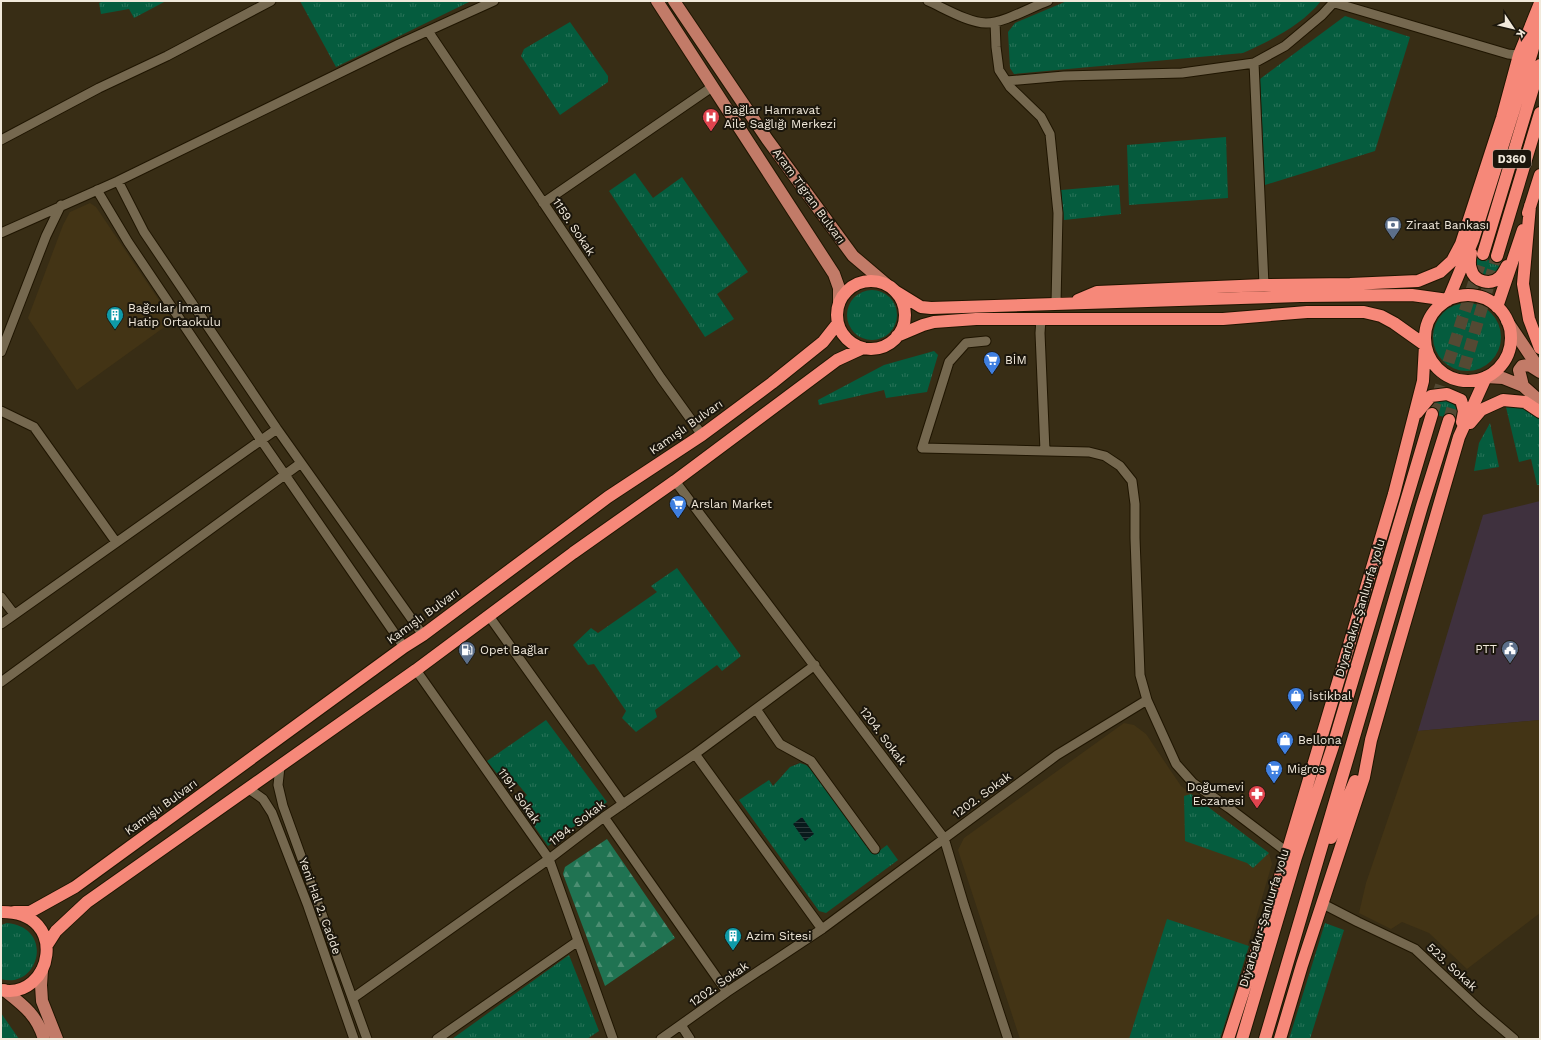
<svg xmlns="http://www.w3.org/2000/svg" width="1541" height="1040" font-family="'Work Sans',sans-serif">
<defs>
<pattern id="grass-tufts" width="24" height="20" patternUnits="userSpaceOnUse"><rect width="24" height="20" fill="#055c3e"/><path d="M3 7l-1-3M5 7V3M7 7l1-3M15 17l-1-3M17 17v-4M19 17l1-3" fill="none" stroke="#2a7359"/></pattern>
<pattern id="forest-firs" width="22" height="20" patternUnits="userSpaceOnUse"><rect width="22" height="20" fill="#207352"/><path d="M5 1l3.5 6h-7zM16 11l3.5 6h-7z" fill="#4c8e72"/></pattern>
<pattern id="water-rules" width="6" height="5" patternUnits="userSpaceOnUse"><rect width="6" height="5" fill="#091a1c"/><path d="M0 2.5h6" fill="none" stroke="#2d3b3c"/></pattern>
</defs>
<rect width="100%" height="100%" fill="#382d15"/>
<path fill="#3f313e" d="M1540,501v219l-122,11 65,-216z"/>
<path fill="#433415" d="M90,203l6,4 75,111 -1,5 -93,67 -49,-72 35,-93 7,-13z
M1540,720v193l-73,56 -38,-36 -27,-11 -11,7 -32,-16 7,-30 52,-152z
M1124,723l10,2 12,9 35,52 88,67 3,11 -52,175h-200l-62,-189 6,-12z"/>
<path fill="url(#grass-tufts)" d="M103,1h63l-32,17 -5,-9 -28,5 -2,-11z
M300,1h171l-135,66z
M1067,1h254c-20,25 -50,39 -78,52l-229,21 -4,-6 -2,-36 7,-9z
M1345,16l65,21 -35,114 -110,34 -5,-106z
M570,22l38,54v6l-48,33 -39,-59 3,-7z
M1226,137l2,61 -99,7 -2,-60z
M635,173l18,25 29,-21 66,95 -31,22 17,25 -29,18 -96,-146z
M1119,185l2,29 -57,6 -3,-30z
M1475,256l30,9 -2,4 -13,8c-12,-3 -15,-9 -15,-21z
M847 315a25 25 0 1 1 50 0a25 25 0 1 1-50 0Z
M1433 337a34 34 0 1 1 68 0a34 34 0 1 1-68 0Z
M934,351l4,4 -11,37 -41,6 -2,-8 -65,15 -1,-5 66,-35z
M1446,399c9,5 13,10 12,21l-31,-7c5,-10 8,-13 19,-14z
M1505,403l18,2 17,13v67h-3l-6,-26 -12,3z
M1490,423l9,44 -25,4 5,-28z
M677,568l64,88 -19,15 -5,-6 -62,45 2,7 -21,15 -14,-14 4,-7 -32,-47 -6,1 -15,-20 18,-17 7,5 59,-41 -6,-6z
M546,720l61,82 -59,44 -30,-43 9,-8 -11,-13 -9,4 -20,-25z
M800,763l6,2 7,6 62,83 12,-9 11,15 -72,53 -7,-2 -80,-111 30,-20 4,6 17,-19z
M1191,794l78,59 -16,15 -6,-5 -62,-22 -1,-45z
M1167,919l82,27 -29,93h-91z
M7,923c49,5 31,67 -6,56v-54z
M1325,923l19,7 -34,109h-21z
M569,955l30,76 -12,8h-135z
M1,1013l18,26h-18z"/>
<path fill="url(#forest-firs)" d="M607,839l68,99 -70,48 -42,-112 2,-7z"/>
<path fill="url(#water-rules)" d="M802,817l12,17 -9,7 -12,-17z"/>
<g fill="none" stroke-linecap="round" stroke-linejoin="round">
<path stroke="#544933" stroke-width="12" stroke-dasharray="12 6" stroke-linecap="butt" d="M1432,414l51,-160
M1449,420l48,-164"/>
<defs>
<path id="minor" d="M928,1c16,7 41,22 58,22 18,0 45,-16 62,-22
M1335,3l173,51 11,1
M995,22l1,25 3,23 11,17 31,30 9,17 8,79 -2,91
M428,31l233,347 41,57
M1254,63l10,222
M1007,81l57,-5 118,-3 72,-10 31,-17 37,-31 13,-14
M1,140l98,-52 68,-32 104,-55
M118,181l26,51 133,197 146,206
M97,190l31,52 133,198 143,207
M543,203l169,-116
M1,233l117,-52 281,-137 95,-43
M1041,319l-1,14 5,118
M986,341l-20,2 -17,19 -27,86 167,4 16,4 15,10 12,15 3,23v34l5,137 7,25
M1,352l45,-116 15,-31
M1,411l33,16 82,115
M675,481l269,357 20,67 44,134
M1,597l13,17
M489,616l134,188
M1,624l276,-195
M416,670l133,189 64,180
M1,682l300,-219
M756,709l24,35 31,17 64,88
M695,754l127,175
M280,767l-2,18 5,21 84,233
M249,789l14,10 9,14 36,93 46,133
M604,817l123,175
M1323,904l35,18 57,27 65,61 34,29
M353,998l196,-139 55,-42 91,-63 120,-89
M681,1025l9,14
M437,1039l141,-98
M661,1039l66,-47 95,-63 235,-174 90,-55 29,64 17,19 36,25 58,44"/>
<path id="major" d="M657,1l177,273 5,14v15
M674,1l93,138 86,117 33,28
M1507,321l33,49
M1486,377l17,1 20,8 17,15
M1523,386l-4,-16 3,-4 7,-1 11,7
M42,970l-1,15 1,16 15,38
M4,990c19,15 33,25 40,49"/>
<path id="highway" d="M1530,206l-7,78 6,35 11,29
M1528,213l12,-38
M1471,253c-1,5 -2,11 0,16 3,13 20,17 29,8 3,-3 5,-7 7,-11
M1483,254l57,-189
M1497,256l43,-143
M837 315a34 34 0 1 1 68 0a34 34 0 1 1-68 0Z
M895,291l26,16 10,1 369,-12 112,-1 36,5 25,-60 59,-188 8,-32
M1425 338a43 43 0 1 1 86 0a43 43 0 1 1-86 0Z
M1078,300l19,-8 167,-7 86,-1 68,-3 22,-9 12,-11 9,-17 41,-126 17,-63 21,-52
M1497,307l26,-77
M897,336l26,-11 11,-3 42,-3h247l84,-7h57l17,4 13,7 31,22 -2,36 -29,113 -121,406 -45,139
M1417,413l14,-17 16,-2 14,6 3,11 -2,11
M1470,423l11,-13 22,-10 22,2 15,10
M1331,838l24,-57
M1,912c70,-1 51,89 0,78
M14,912h16l45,-25 329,-240 19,-12 185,-138 94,-62 70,-52 51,-41 15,-19
M47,945l9,-14 31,-29 329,-232 157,-117 102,-72 162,-121 26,-12
M1242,1039l54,-182 37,-111 99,-332
M1265,1039l157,-533 27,-86
M1280,1039l22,-74 62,-188 7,-37 23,-80 65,-223 27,-60"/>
</defs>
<use href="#minor" stroke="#1f1500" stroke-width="11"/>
<use href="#major" stroke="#1f1500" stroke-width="14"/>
<use href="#highway" stroke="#1f1500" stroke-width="14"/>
<use href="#minor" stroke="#75684f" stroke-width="9"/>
<use href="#major" stroke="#c27b68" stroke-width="12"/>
<use href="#highway" stroke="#f68879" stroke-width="12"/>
</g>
<defs>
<symbol id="hospital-pin" viewBox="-11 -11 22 30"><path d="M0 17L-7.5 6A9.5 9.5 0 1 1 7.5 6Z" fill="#e0444e" stroke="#1b160c"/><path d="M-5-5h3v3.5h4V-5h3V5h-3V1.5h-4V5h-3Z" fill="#fff"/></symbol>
<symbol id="bank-pin" viewBox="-11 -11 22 30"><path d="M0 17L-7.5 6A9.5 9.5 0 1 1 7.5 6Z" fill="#5c6f8a" stroke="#1b160c"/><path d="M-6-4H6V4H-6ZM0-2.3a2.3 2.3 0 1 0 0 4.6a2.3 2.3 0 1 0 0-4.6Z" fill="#fff"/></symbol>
<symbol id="building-pin" viewBox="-11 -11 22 30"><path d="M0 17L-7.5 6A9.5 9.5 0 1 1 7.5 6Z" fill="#0f9aa8" stroke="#1b160c"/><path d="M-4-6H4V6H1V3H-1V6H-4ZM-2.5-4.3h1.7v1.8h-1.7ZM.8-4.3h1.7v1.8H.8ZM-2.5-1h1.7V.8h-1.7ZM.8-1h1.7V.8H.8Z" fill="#fff"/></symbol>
<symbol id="supermarket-pin" viewBox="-11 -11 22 30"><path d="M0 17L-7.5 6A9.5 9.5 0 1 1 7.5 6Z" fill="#3f7fe0" stroke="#1b160c"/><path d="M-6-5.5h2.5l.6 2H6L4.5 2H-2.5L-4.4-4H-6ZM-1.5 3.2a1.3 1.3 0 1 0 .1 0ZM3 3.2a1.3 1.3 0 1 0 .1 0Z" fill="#fff"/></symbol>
<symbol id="civic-pin" viewBox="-11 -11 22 30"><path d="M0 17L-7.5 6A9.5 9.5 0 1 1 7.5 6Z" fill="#5c6f8a" stroke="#1b160c"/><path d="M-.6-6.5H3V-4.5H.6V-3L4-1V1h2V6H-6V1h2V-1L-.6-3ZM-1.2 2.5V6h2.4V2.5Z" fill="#fff"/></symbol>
<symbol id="fuel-pin" viewBox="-11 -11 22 30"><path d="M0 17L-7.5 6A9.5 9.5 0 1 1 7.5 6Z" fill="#5c6f8a" stroke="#1b160c"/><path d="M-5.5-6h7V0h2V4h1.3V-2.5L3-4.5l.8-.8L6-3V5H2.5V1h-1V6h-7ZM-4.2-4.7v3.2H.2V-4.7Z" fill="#fff"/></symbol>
<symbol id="shop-pin" viewBox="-11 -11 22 30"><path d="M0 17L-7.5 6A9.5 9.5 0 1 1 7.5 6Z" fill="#3f7fe0" stroke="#1b160c"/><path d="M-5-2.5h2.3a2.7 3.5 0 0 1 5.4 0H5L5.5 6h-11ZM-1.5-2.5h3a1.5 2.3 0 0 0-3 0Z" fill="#fff"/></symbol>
<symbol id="pharmacy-pin" viewBox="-11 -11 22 30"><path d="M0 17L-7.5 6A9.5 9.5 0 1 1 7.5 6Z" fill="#e0444e" stroke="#1b160c"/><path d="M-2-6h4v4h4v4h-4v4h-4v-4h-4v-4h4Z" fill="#fff"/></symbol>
</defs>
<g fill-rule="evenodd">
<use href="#hospital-pin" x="701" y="107" width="20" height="27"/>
<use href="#bank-pin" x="1383" y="215" width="20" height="27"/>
<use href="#building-pin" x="105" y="305" width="20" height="27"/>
<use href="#supermarket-pin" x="982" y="350" width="20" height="27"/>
<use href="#supermarket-pin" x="668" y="494" width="20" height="27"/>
<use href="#civic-pin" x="1500" y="639" width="20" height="27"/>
<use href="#fuel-pin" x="457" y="640" width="20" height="27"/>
<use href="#shop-pin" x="1286" y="686" width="20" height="27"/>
<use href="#shop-pin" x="1275" y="730" width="20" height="27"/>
<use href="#supermarket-pin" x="1264" y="759" width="20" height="27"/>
<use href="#pharmacy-pin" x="1247" y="784" width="20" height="27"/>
<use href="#building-pin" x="723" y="926" width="20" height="27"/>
</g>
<g text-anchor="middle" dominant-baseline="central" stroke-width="4" stroke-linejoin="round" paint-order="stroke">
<rect fill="#1b160c" stroke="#b1aa9d" stroke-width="1" x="1493" y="150" width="38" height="18" rx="3"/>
<g font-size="11" font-weight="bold" fill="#f1e9db">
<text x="1512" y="159">D360</text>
</g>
<g font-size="12" fill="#f1e9db" stroke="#1b160c" text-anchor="start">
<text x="724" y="110">Bağlar Hamravat<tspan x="724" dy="14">Aile Sağlığı Merkezi</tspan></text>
<text x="1406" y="225">Ziraat Bankası</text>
<text x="128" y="308">Bağcılar İmam<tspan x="128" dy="14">Hatip Ortaokulu</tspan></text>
<text x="1005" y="360">BİM</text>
<text x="691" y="504">Arslan Market</text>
<text x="1497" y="649" text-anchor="end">PTT</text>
<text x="480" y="650">Opet Bağlar</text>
<text x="1309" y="696">İstikbal</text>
<text x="1298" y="740">Bellona</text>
<text x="1287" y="769">Migros</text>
<text x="1244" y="787" text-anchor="end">Doğumevi<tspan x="1244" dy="14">Eczanesi</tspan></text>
<text x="746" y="936">Azim Sitesi</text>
</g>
<g font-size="12" fill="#f1e9db" stroke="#1b160c">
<text transform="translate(809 196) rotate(54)">Aram Tigran Bulvarı</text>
<text transform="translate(574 227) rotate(56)">1159. Sokak</text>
<text transform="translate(686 427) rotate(-35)">Kamışlı Bulvarı</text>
<text transform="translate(1360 608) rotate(-73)">Diyarbakır-Şanlıurfa yolu</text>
<text transform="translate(423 616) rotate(-36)">Kamışlı Bulvarı</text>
<text transform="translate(883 736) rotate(53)">1204. Sokak</text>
<text transform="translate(982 795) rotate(-36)">1202. Sokak</text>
<text transform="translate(519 796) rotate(55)">1191. Sokak</text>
<text transform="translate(161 807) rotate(-36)">Kamışlı Bulvarı</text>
<text transform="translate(577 823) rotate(-37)">1194. Sokak</text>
<text transform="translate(320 906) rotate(70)">Yeni Hal 2. Cadde</text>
<text transform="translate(1264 918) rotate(-73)">Diyarbakır-Şanlıurfa yolu</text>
<text transform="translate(1452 967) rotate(43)">523. Sokak</text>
<text transform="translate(719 984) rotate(-35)">1202. Sokak</text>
</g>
</g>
<rect width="1541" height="1040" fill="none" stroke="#f1e9db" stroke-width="4"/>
<g transform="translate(1513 28) rotate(125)" stroke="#1b160c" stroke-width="3" paint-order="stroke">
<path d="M0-3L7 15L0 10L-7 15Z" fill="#f1e9db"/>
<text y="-6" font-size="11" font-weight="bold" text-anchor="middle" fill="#f1e9db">K</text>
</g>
</svg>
